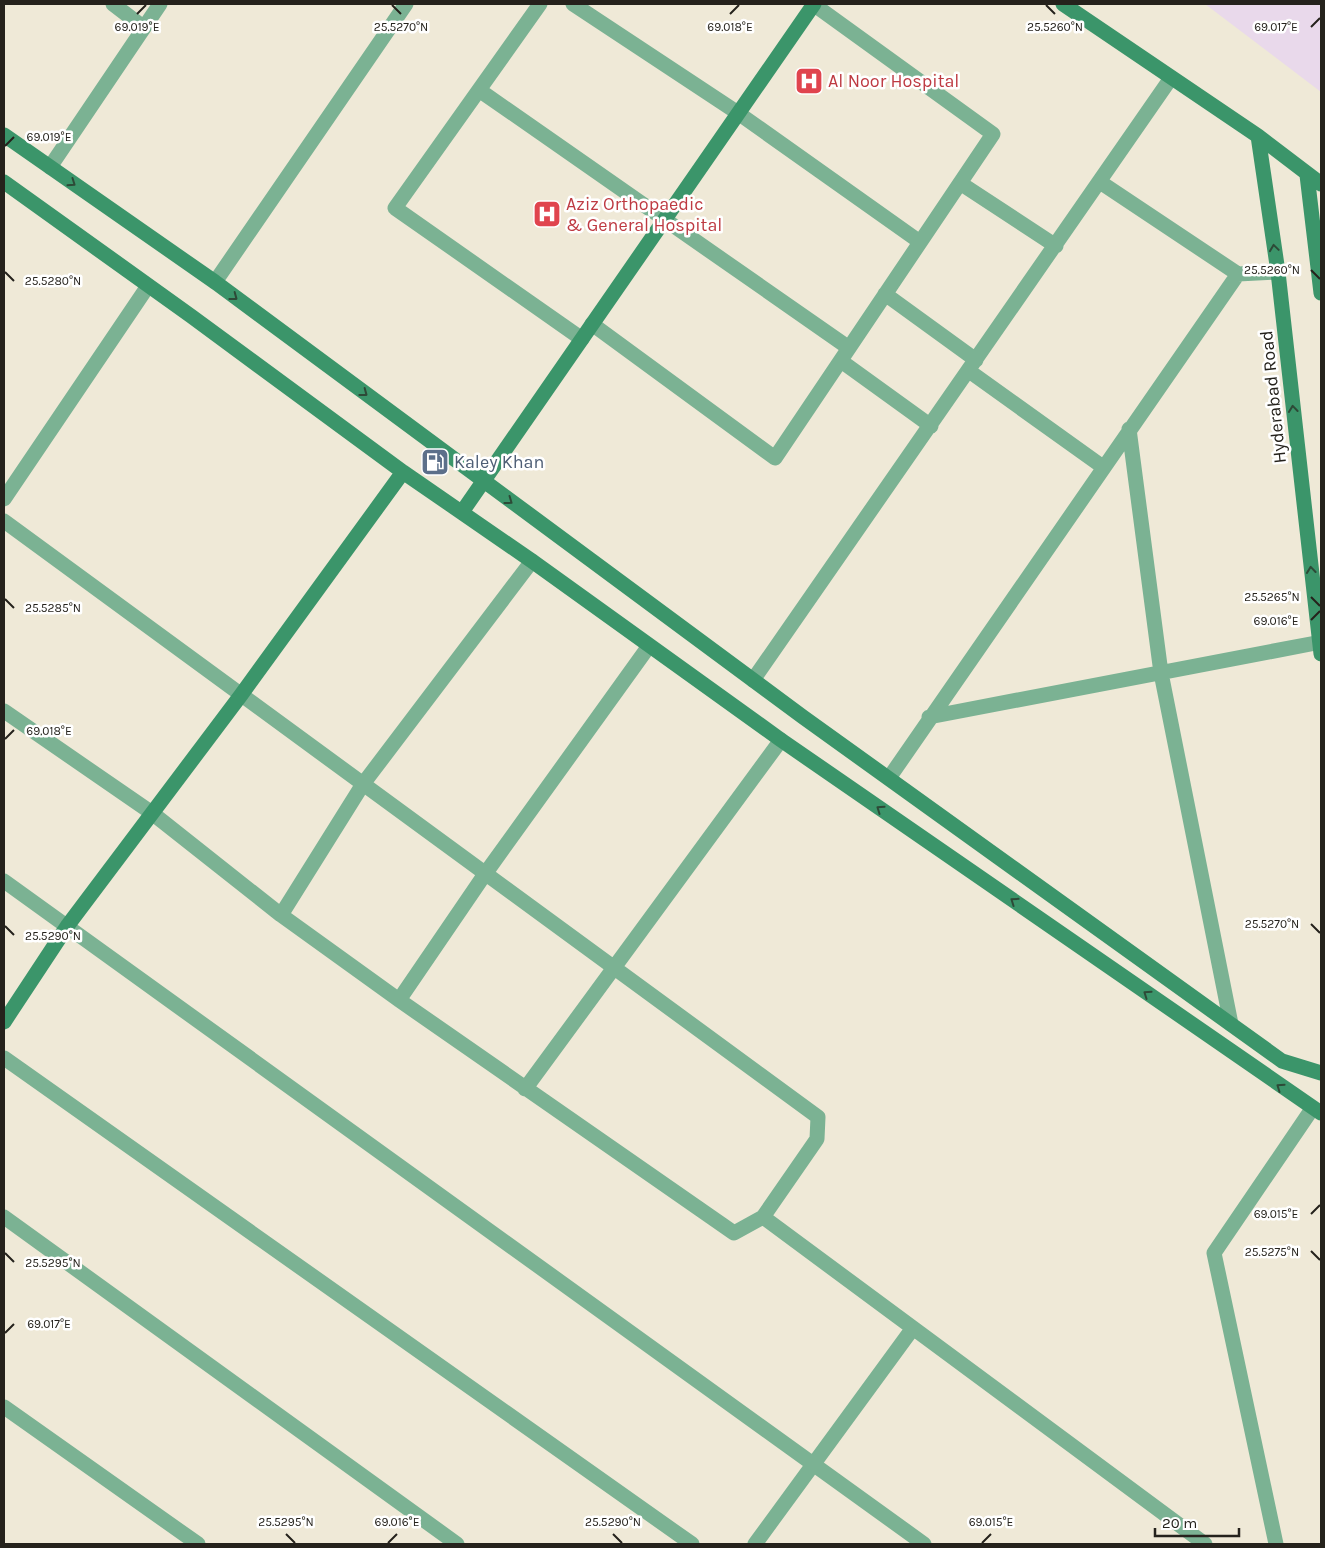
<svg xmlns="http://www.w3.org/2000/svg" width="1325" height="1548" font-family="Karla,sans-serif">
<rect width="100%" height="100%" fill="#efe9d7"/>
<path fill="#e9d9eb" d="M1205,4h116v88z"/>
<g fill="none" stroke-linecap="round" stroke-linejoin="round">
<path stroke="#7bb293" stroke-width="15" d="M113,4l30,23
M540,4l-145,204 187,131
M573,4l165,109 182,129
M479,90l370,258
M50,167l110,-163
M1100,182l138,92 40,-2
M960,183l96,63
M215,282l191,-278
M885,294l91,66
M592,324l183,134 218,-324 -180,-130
M841,361l90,65
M969,371l134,96
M1129,429l32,244 70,351
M4,499l144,-213
M4,521l814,596 -1,22 -54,78 442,327
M753,680l418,-602
M4,711l148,102 129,102 118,85 335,233 29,-16
M929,717l392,-75
M889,778l349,-504
M4,881l920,663
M281,915l82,-131 169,-223
M399,1000l86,-126 164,-228
M4,1058l688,486
M525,1089l256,-349
M4,1217l453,327
M4,1407l194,137
M755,1544l158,-216
M1276,1544l-62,-291 98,-144"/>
<path stroke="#3b956a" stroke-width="15" d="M1063,4l195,132 63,48
M4,135l211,147 588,435 479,344 39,12
M1258,136l20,136 43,382
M1307,175l14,118
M4,182l187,134 212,156 129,89 249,179 540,373
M462,512l352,-508
M4,1022l64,-97 173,-230 162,-223"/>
</g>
<defs><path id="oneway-chevron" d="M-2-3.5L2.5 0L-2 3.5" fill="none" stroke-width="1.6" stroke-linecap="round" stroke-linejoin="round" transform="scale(1.25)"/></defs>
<g stroke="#2d4a37">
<use href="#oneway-chevron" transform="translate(72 183) rotate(35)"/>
<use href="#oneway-chevron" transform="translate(1274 248) rotate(-98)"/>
<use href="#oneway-chevron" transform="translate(234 297) rotate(37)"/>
<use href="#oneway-chevron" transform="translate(364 393) rotate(37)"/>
<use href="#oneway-chevron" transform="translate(1293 409) rotate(-96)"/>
<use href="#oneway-chevron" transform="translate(509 501) rotate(36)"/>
<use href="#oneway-chevron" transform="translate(1311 570) rotate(-96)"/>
<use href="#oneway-chevron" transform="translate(880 809) rotate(-145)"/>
<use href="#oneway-chevron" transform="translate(1014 901) rotate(-145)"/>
<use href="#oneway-chevron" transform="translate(1147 994) rotate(-145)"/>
<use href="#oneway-chevron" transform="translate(1280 1087) rotate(-145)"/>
</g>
<path fill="none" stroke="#25221c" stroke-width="2" d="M392,5l9,9M1046,5l9,9M137,14l9,-9M730,14l9,-9M1311,27l9,-9M5,146l9,-9M1311,270l9,9M5,272l9,9M1311,597l9,9M5,599l9,9M1311,620l9,-9M5,739l9,-9M1311,924l9,9M5,926l9,9M1311,1214l9,-9M1311,1251l9,9M5,1253l9,9M5,1333l9,-9M286,1534l9,9M613,1534l9,9M388,1543l9,-9M982,1543l9,-9"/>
<defs>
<symbol id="hospital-square" viewBox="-11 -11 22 22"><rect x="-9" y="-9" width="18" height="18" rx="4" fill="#e0444e" stroke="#fff"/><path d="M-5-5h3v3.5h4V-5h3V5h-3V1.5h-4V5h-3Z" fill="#fff"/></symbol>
<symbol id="fuel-square" viewBox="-11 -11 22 22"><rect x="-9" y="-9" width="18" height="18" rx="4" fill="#5c6f8a" stroke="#fff"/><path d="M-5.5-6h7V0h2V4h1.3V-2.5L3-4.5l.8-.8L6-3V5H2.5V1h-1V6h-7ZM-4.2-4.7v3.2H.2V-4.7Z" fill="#fff"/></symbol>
</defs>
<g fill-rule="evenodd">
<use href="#hospital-square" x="793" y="65" width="32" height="32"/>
<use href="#hospital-square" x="531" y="198" width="32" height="32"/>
<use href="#fuel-square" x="419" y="446" width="32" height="32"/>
</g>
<g text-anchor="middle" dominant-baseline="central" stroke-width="5" stroke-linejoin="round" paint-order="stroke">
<g font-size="18" fill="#be3a42" stroke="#fff" text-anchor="start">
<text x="828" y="81">Al Noor Hospital</text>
<text x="566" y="204">Aziz Orthopaedic<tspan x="566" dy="21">&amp; General Hospital</tspan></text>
</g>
<g font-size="18" fill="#25221c" stroke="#fff">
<text transform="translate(1273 397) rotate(-96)">Hyderabad Road</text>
</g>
<g font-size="18" fill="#4e5e75" stroke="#fff" text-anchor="start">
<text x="454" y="462">Kaley Khan</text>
</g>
</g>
<g font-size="12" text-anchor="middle" fill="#25221c" stroke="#fff" stroke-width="5" stroke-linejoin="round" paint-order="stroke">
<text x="137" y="31">69.019°E</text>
<text x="401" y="31">25.5270°N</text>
<text x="730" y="31">69.018°E</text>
<text x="1055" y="31">25.5260°N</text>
<text x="1276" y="31">69.017°E</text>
<text x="49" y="141">69.019°E</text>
<text x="1272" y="274">25.5260°N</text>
<text x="53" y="285">25.5280°N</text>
<text x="1272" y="601">25.5265°N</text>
<text x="53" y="612">25.5285°N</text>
<text x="1276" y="625">69.016°E</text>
<text x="49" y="735">69.018°E</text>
<text x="1272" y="928">25.5270°N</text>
<text x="53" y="940">25.5290°N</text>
<text x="1276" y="1218">69.015°E</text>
<text x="1272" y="1256">25.5275°N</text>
<text x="53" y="1267">25.5295°N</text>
<text x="49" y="1328">69.017°E</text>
<text x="286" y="1526">25.5295°N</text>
<text x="397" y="1526">69.016°E</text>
<text x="613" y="1526">25.5290°N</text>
<text x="991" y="1526">69.015°E</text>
</g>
<rect width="1325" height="1548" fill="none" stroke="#25221c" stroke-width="10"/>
<path d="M1155 1528v8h84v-8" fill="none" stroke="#25221c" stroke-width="2.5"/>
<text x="1162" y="1528" font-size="15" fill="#25221c" stroke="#ffffff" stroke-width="4" paint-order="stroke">20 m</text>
</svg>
